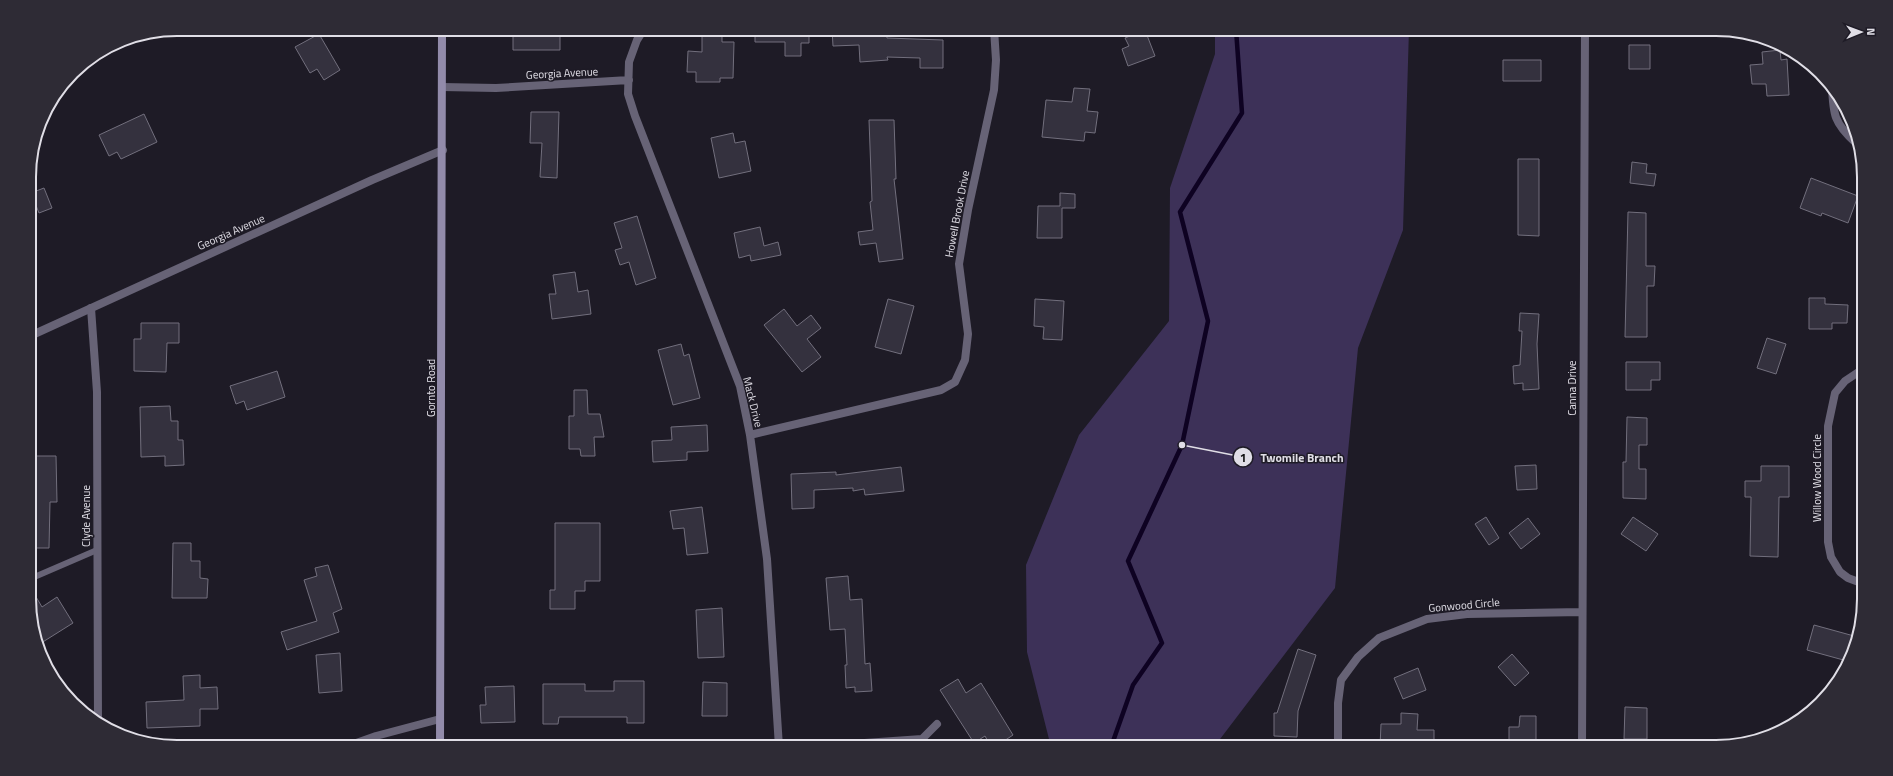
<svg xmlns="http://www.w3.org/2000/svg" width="1893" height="776" font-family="'Titillium Web',sans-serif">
<rect width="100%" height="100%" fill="#1e1b26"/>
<path fill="#3d3158" d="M1215,29h194l-6,201 -45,118 -23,240 -121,159h-163l-24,-95 -1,-87 53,-130 90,-114 1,-133 45,-134z"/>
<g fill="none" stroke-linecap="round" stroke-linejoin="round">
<path stroke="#0e0222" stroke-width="4.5" d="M1111,747l22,-62 29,-42 -34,-82 54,-116 26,-124 -28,-109 62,-99 -6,-84"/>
</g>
<path fill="#34313e" stroke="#726f7d" d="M513,29h47v21h-47z
M755,29h54v14h-8v13h-16v-14h-30z
M832,29h54l1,9 56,2v28h-23v-10l-33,-1 1,3 -28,2 -1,-17 -26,1z
M1145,30l10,26 -27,10 -6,-17 7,-3 -4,-8z
M702,32l20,1v9h12l-1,36h-13v4h-24v-10h-9l1,-21 14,1z
M319,34l21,36 -16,10 -7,-11 -7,4 -15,-26z
M1629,45h21v24h-21z
M1780,50l1,10 6,-1 2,36 -22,1 -1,-12h-14l-2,-19 13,-1 -1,-12z
M1503,60h38v21h-38z
M1074,88l16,1 -3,22 11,1 -3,21 -10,-1 -1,9 -42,-4 4,-37 26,2z
M531,112h28l-2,66 -17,-1 2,-34h-12z
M144,114l13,28 -36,17 -4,-7 -8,4 -10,-21z
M869,120h25l2,59h-2l9,80 -24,3 -3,-19 -16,2 -2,-13 15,-2 -3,-28 2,-1z
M733,133l2,10 10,-2 6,30 -32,7 -8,-40z
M1518,159h21v77l-21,-1z
M1632,162l15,2 -1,9 10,1 -2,12 -24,-3z
M1811,178l47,18 -10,27 -26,-10 -1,3 -21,-8z
M44,188l8,20 -13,5 -8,-20z
M1060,193l15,1v14h-13v30h-25l1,-32h22z
M1628,212l18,1v53h9l-1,20h-7v51h-22z
M637,216l19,62 -20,7 -7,-23 -9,3 -5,-15 7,-2 -8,-25z
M760,227l4,19 14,-4 3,13 -30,6 -1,-6 -11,3 -5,-25z
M575,272l3,20 10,-2 3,24 -39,5 -3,-25h7l-3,-19z
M1809,298h16v6l23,1 -1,18h-15v6h-23z
M888,299l26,7 -13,48 -26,-7z
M1035,299l29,2 -2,39 -19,-1 1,-12 -10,-1z
M784,309l13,17 14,-11 10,13 -14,11 14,18 -19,15 -38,-47z
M1520,313l19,1 -2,30 2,45 -16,1v-7l-9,1 -1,-18 7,-1 2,-34h-3z
M141,323h38v20h-12l-1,29 -32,-1v-32h7z
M1767,338l19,6 -10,30 -19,-6z
M681,344l3,12 5,-2 11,44 -27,7 -15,-55z
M1626,362h34v18h-9v10h-25z
M277,371l8,26 -38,13 -3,-9 -8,3 -6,-18z
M574,390h13l1,24h12l4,23h-10l1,19h-14l-1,-7h-11v-33h5z
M170,406l1,15h7v19h5l1,25 -19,1v-10l-24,1 -1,-50z
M1627,417l20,1v27h-8v24h7v30l-23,-1v-36h3z
M707,425l1,26 -21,1v8l-34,2 -1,-21 20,-1 -1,-13z
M31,456h25l1,46h-7l-1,46h-18z
M1536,465l1,24 -20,1 -2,-24z
M1761,466h28v31h-10l-1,60 -28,-1 1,-59h-6v-16h16z
M901,467l3,24 -39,4 -1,-6 -11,2v-3l-39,2v18l-22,1 -1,-35 45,-2v3z
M702,507l6,46 -21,2 -3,-27 -11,1 -3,-18z
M1486,517l13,21 -10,7 -14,-21z
M1633,517l25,17 -12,17 -25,-17z
M1528,518l12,16 -19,15 -12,-16z
M555,523h45v58h-15v10h-10v18h-25v-19h5z
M173,543h18v18h9v17l8,1 -1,19h-35z
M328,565l14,44 -9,4 6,19 -52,18 -6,-18 36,-11 -13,-41 13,-4 -2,-8z
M848,576l2,24 12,-1 3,65 5,-1 2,28 -17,1v-5l-9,1 -1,-23h2l-2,-36 -15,1 -4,-52z
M32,590l10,17 15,-10 16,26 -35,22 -6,-17z
M722,608l2,49 -26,1 -2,-48z
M1814,625l40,11 -7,25 -40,-11z
M1298,649l18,6 -18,56 -1,26 -23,-1v-23h3z
M340,653l2,38 -23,2 -3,-38z
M1512,654l17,19 -14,13 -17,-19z
M1418,668l8,22 -23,9 -9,-21z
M200,675v13l17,-1 1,22h-18v17l-53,2 -1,-26 38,-2 -1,-24z
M958,679l8,14 15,-10 32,52 -18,12h-4l-6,-11 -11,7 -34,-53z
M614,681h30v42h-17v-6h-68l-1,7h-15v-40h42v7h29z
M703,682l24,1v33h-25z
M514,686l1,36 -34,1 -1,-18h6l-1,-18z
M1625,707l22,1v31h-23z
M1401,713l17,1 -1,16h17v17h-54l1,-23h20z
M1520,716h16v31h-27v-20h10z"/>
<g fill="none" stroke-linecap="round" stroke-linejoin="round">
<path stroke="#676376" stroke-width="6" d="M32,578l65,-28"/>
<path stroke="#676376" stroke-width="8" d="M644,29l-7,11 -8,22 -1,32 7,22 105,270 10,49 17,124 12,188
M1832,85c1,30 2,38 24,58h3
M442,87l54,1 133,-8
M91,308l6,84 1,332
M1863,369l-18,12 -10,12 -7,33v116l3,15 9,15 8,6 16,6
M750,435l191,-45 14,-8 10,-22 3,-26 -9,-70 9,-54 26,-120 2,-30 -2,-31
M345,747l31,-11 64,-17
M807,747l115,-8 15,-15
M1338,747v-44l3,-23 17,-23 21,-19 48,-19 40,-5 115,-2
M1582,747l3,-718"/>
<path stroke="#676376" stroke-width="8" d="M30,336l342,-156 71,-30"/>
<path stroke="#928baa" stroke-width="8" d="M440,747l2,-718"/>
</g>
<g text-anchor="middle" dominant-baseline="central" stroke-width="3" stroke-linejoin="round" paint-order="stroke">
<g font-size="11" fill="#e0dee6" stroke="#1e1b26">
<text transform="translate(562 73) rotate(-3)">Georgia Avenue</text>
<text transform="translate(957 214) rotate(-79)">Howell Brook Drive</text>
<text transform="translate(231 232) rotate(-24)">Georgia Avenue</text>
<text transform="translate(431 388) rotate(-90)">Gornto Road</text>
<text transform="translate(1572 388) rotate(-90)">Canna Drive</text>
<text transform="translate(753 402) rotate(76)">Mack Drive</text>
<text transform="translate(1817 478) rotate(-90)">Willow Wood Circle</text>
<text transform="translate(86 516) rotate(-90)">Clyde Avenue</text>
<text transform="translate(1464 605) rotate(-5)">Gonwood Circle</text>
</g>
</g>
<path d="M0 0H1893V776H0ZM177 36H1716A141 141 0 0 1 1857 177V599A141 141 0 0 1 1716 740H177A141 141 0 0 1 36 599V177A141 141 0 0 1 177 36Z" fill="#2e2b35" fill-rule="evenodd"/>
<path fill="none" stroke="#e0dee6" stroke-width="2" d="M177 36H1716A141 141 0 0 1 1857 177V599A141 141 0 0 1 1716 740H177A141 141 0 0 1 36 599V177A141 141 0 0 1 177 36Z"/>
<path fill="none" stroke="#e0dee6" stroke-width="1.5" d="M1182 445L1243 457"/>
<g fill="#e0dee6" stroke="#1e1b26" stroke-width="1.5">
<circle cx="1182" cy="445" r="4"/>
<circle cx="1243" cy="457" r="10"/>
</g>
<g font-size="12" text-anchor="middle" font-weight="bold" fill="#111">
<text x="1243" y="462">1</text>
</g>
<g font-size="12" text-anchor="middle" font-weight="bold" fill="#e0dee6" stroke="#1e1b26" stroke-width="3" stroke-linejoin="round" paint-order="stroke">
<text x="1302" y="462">Twomile Branch</text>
</g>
<g transform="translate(1861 32) rotate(89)" stroke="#1e1b26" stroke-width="3" paint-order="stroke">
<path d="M0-3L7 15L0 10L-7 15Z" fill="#e0dee6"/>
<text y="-6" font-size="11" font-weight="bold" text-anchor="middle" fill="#e0dee6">N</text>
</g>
</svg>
